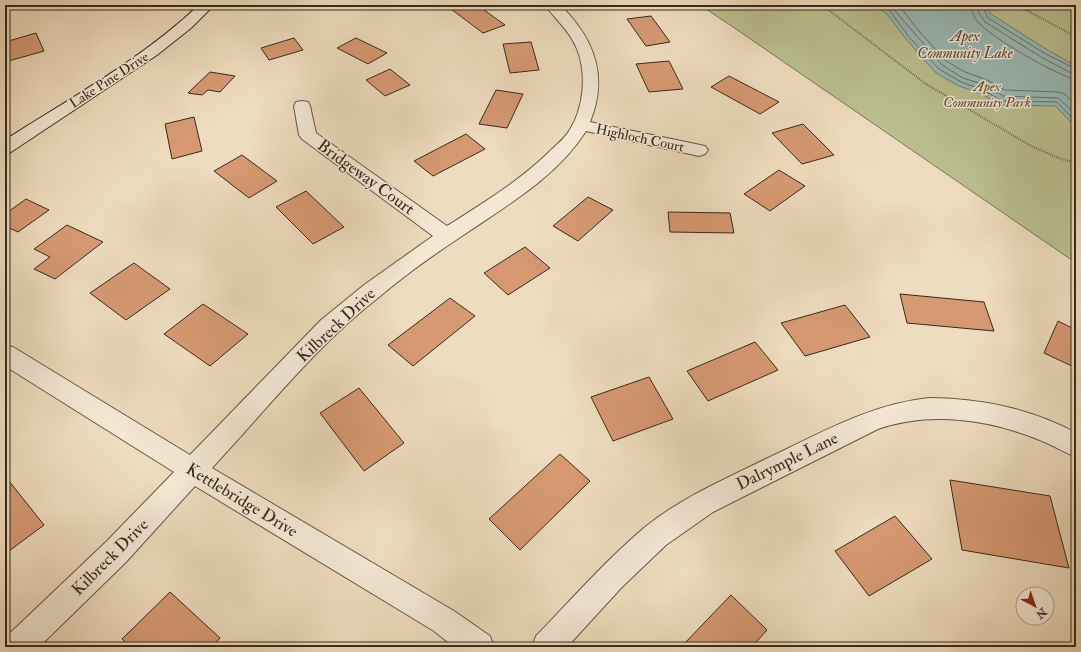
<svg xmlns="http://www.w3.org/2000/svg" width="1081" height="652" font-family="'IM FELL Double Pica',serif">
<rect width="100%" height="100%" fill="#eedcbe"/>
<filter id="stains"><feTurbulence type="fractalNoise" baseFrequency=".005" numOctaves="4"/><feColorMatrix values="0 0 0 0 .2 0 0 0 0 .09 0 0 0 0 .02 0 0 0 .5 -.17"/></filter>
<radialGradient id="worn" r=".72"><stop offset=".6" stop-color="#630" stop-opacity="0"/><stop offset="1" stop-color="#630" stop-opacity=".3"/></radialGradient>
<path fill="#bbc090" stroke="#797556" d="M700,5h376v258l-343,-236z"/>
<path fill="#9abab7" stroke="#728079" d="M873,5h112l6,9 55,35 30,17v61l-21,-21 -55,-1 -18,-11 -23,-8 -23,-13 -30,-34 -19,-25z"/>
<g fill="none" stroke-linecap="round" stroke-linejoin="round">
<path stroke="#68726a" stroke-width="1" d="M881,5l9,6 19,26 30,32 22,13 22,8 19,11 55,1 19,20
M890,5l52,60 21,13 22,7 18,11 55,2 18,16
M899,5l19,25 28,31 19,11 22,8 18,10 54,2 6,2 11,12
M971,5c1,7 3,14 9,19 17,17 73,49 96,56
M977,5l1,6 7,11 56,35 30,16 5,1
M982,5l6,13 56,35 32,16"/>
</g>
<path fill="#d69973" stroke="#372a1c" d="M463,5h14l28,20 -22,8 -32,-24z
M651,16l19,26 -24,4 -19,-27z
M36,33l8,18 -39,11v-20z
M294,38l9,12 -34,10 -8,-12z
M356,38l31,15 -19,11 -31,-16z
M531,42l8,28 -29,3 -7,-29z
M669,61l14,28 -34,3 -13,-28z
M390,69l20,16 -25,11 -19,-16z
M210,72l25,4 -15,16 -12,-2 -6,5 -14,-2z
M729,76l50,26 -19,12 -49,-27z
M496,90l27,4 -16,34 -28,-4z
M194,117l8,34 -30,8 -7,-35z
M803,124l31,31 -32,9 -30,-31z
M466,134l19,15 -52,27 -19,-15z
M242,155l35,26 -28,17 -35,-27z
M779,170l26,16 -35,25 -26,-17z
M306,191l38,36 -31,17 -37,-37z
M588,197l25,13 -35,31 -25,-15z
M26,199l23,11 -31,22 -13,-6v-12z
M668,212l62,1 4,20 -64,-1z
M67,225l36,17 -48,37 -21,-10 16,-12 -16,-8z
M525,247l25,21 -42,27 -24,-22z
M134,263l36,26 -44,31 -36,-27z
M900,294l84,8 10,29 -87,-8z
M450,298l25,18 -62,50 -25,-21z
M203,304l45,30 -38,32 -46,-32z
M845,305l25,32 -65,19 -24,-33z
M1058,321l18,9v38l-32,-15z
M755,342l23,28 -70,31 -21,-30z
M649,377l24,42 -60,22 -22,-44z
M359,388l45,55 -40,28 -44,-58z
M560,454l30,27 -70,69 -31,-31z
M5,476l39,49 -39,29z
M950,480l100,16 19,72 -107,-18z
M895,516l37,43 -63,37 -34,-45z
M170,592l50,46 -8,9h-82l-8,-8z
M731,595l36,35 -15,17h-71z"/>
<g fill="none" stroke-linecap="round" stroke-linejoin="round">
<defs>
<path id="street" d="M545,5h15c34,33 49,71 30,117l115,24 3,4 -3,4 -6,2 -113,-25c-29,46 -80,75 -124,105 -29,19 -57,39 -83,61 -63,49 -113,113 -167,171l242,143 36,25 4,11h-40l-20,-16 -239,-145 -69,76 -87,85h-34l2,-11 99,-94 68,-70 -169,-106v-21l8,2 177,108 131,-135 43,-35 69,-49 -131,-97 -3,-4 -5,-29 2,-4 6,-1 6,1 2,4 6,27 131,93c35,-22 71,-44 101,-73 7,-7 16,-14 21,-22 15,-23 18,-57 8,-82 -7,-18 -21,-29 -32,-44z
M929,398c50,0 103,11 147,35v24c-13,-5 -25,-13 -39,-18 -50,-20 -107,-28 -159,-10l-165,83 -47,33 -44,42 -55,60h-35l4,-11c36,-37 70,-76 109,-109 36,-29 80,-48 121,-68 53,-25 104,-55 163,-61z"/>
<path id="secondary" d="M199,5h15l-23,23 -34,27 -146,97 -6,2v-14c66,-42 137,-81 194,-135z"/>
</defs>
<use href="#street" stroke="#655644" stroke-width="2"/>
<use href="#secondary" stroke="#372a1c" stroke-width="2"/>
<path stroke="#372a1c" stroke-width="2" stroke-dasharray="0.5 1.5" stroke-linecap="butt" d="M822,5l104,79 105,62 30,13 15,4
M1017,5l59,32"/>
<use href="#street" fill="#f4e8d5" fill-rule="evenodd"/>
<use href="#secondary" fill="#f4e8d5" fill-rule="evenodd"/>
</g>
<g text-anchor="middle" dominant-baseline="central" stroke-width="3" stroke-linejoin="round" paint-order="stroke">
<g font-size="14" fill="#372a1c" stroke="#f4e8d5">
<text transform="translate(109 80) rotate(-33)">Lake Pine Drive</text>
<text transform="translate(640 138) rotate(12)">Highloch Court</text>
</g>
<g font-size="14" font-style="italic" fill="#585039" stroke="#f4e8d5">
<text x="987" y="86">Apex<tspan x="987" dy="16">Community Park</tspan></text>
</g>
<g font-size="15" font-style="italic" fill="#504e43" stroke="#f4e8d5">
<text x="965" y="36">Apex<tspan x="965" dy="17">Community Lake</tspan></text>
</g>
<g font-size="17" fill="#372a1c" stroke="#f4e8d5">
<text transform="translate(366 177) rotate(36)">Bridgeway Court</text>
<text transform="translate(336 325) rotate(-43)">Kilbreck Drive</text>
<text transform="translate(787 461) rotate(-26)">Dalrymple Lane</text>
<text transform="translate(242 500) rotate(31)">Kettlebridge Drive</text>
<text transform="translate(110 557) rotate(-45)">Kilbreck Drive</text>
</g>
</g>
<rect width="1081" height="652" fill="none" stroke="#eedcbe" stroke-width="20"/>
<rect x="6" y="6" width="1069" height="640" fill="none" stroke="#372a1c" stroke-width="2"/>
<rect x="10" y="10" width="1061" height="632" fill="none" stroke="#372a1c"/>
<g transform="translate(1035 606) rotate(139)"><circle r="19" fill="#f4e8d5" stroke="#a89c8b"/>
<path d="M0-3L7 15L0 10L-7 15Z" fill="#8f2418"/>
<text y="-6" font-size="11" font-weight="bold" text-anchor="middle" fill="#372a1c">N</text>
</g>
<rect width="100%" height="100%" filter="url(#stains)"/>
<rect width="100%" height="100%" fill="url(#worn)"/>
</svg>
